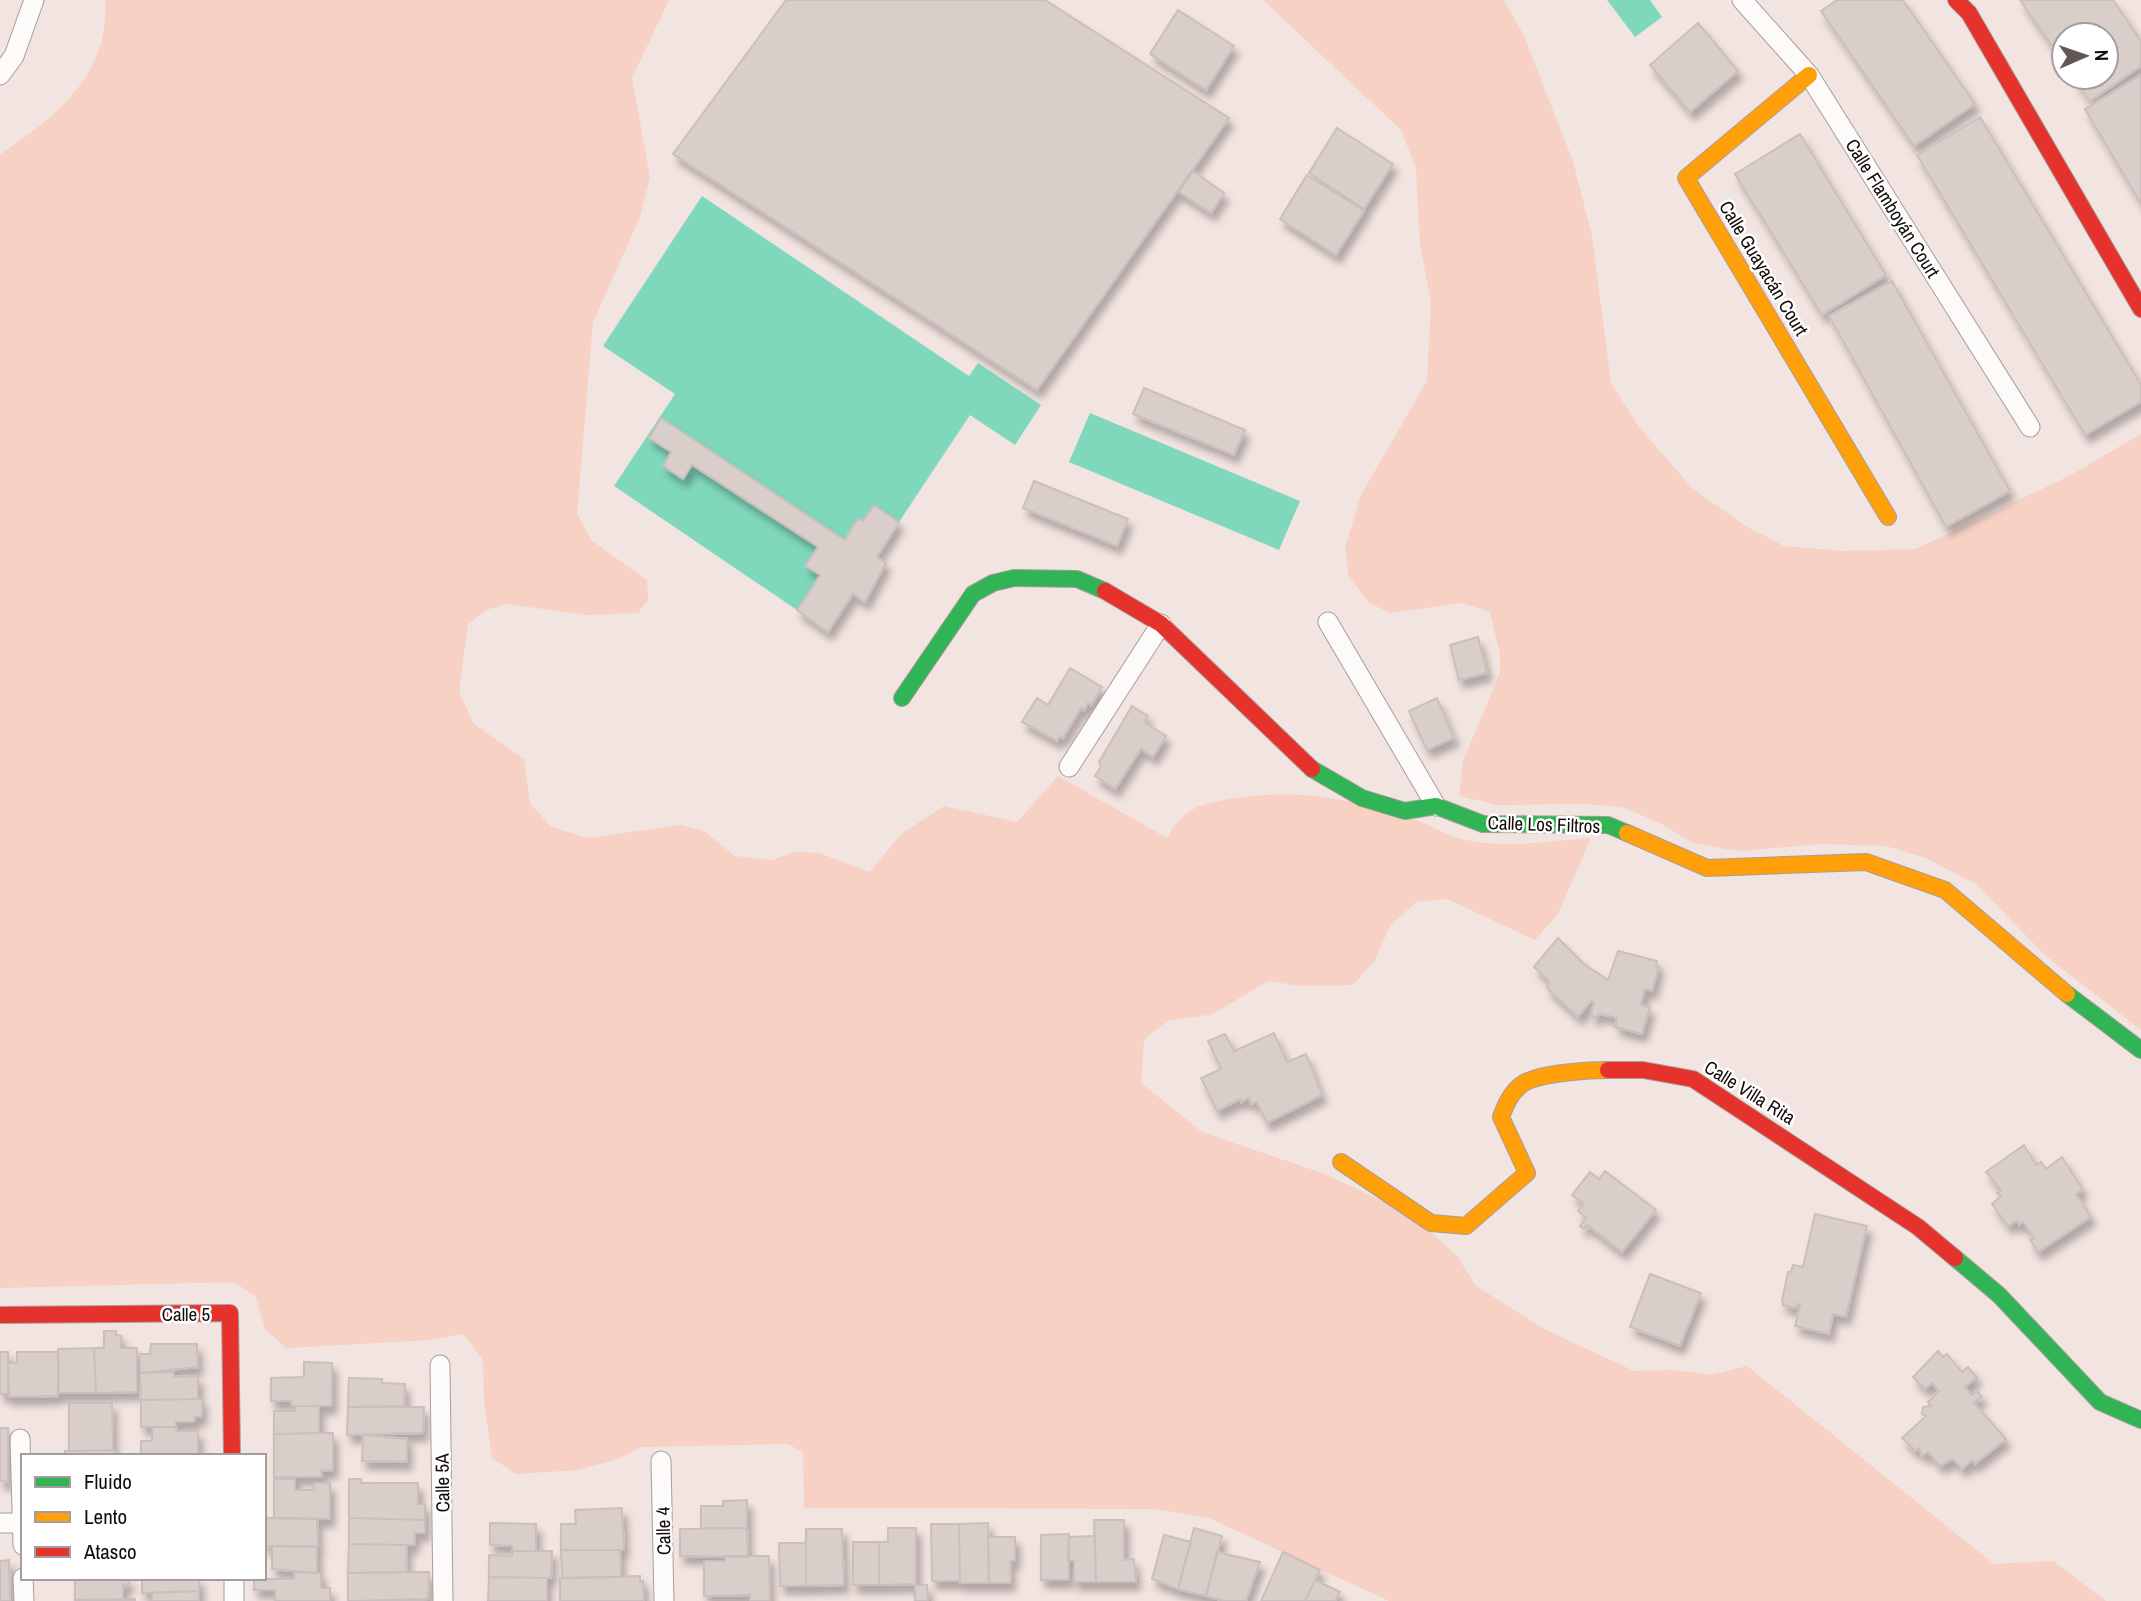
<svg xmlns="http://www.w3.org/2000/svg" width="2141" height="1601" font-family="'Archivo Narrow',sans-serif">
<defs>
<filter id="shadow"><feDropShadow dx="4.5" dy="8" stdDeviation="3.5" flood-color="#0004"/></filter>
</defs>
<rect width="100%" height="100%" fill="#f2e4e0"/>
<path fill="#f6d1c4" d="M105,0h564l-37,78 18,99 -10,40 -47,105 -16,192 15,27 55,39 1,20 -10,13 -49,2 -82,-11 -21,6 -18,14 -9,68 15,32 50,35 6,44 21,24 37,11 92,-13 24,6 31,25 37,4 22,-8 25,1 51,19 31,-38 43,-28 73,16 41,-46 109,62c17,-31 35,-35 69,-40 69,-10 117,2 183,23 13,5 25,13 39,17 41,12 91,3 133,0l-33,76 -23,26 -88,-41 -31,3 -26,24 -15,34 -22,25 -53,1 -32,-5 -55,33 -45,7 -24,19 -3,43 61,49 123,42 89,42 43,40 19,30 70,44 88,41 39,-1 38,5 36,-9 247,198 59,-3 53,40h-717l-180,-83 -54,-9 -351,-1 -1,-56 -15,-8 -147,3 -23,12 -40,11 -62,4 -24,-16 -8,-57 -1,-41 -20,-26 -33,6 -144,8 -21,-19 -9,-32 -22,-15 -234,6v-1133c57,-40 110,-79 105,-155z
M1263,0h241l19,34 50,127 19,75 19,147 28,44 53,61 52,37 40,21 60,5 72,-2 153,-73 72,-42v596l-95,-74 -70,-72 -50,-26 -40,-12 -65,-2 -83,7 -45,-8 -35,-21 -36,-15 -40,-3 -84,1 -39,-9 4,-35 37,-88v-19l-10,-42 -28,-9 -71,10 -22,-10 -20,-26 -4,-29 16,-53 66,-114 4,-78 -11,-59 -4,-76 -15,-38z"/>
<path fill="#80d8bc" d="M1607,0h43l12,17 -27,20z
M702,196l267,180 9,-13 63,42 -26,40 -45,-30 -71,107 -25,-17 -11,16 -5,-3 -61,92 -183,-124 61,-92 -72,-48z
M1090,413l210,88 -21,49 -210,-88z"/>
<path fill="#d9ceca" stroke="#cabfbc" stroke-width="2" filter="url(#shadow)" d="M786,0h259l184,118 -192,272 -364,-236z
M1837,0h66l72,104 -61,42 -93,-135z
M2020,0h93l28,41v25l-51,35 -17,-24h33v-42h-42v28z
M1178,10l56,36 -28,44 -56,-36z
M1698,23l40,48 -48,41 -40,-47z
M2141,75v129l-56,-95z
M1980,117l161,268v17l-56,33 -168,-280z
M1337,128l56,36 -29,45 -55,-36z
M1800,134l86,141 -64,40 -87,-141z
M1193,171l31,22 -13,20 -32,-21z
M1307,175l57,36 -28,44 -56,-36z
M1892,281l118,210 -64,36 -117,-211z
M1144,388l101,42 -11,25 -101,-41z
M661,418l184,122 13,-22 5,3 11,-16 25,17 -22,35 9,6 -21,39 -12,-8 -25,38 -31,-22 23,-35 -15,-9 13,-19 -126,-82 -9,14 -20,-13 8,-14 -22,-14z
M1034,481l94,38 -11,27 -94,-38z
M1478,637l9,36 -28,7 -9,-35z
M1070,668l32,19 -11,18 -3,-2 -4,7 -3,-2 -18,30 -3,-2 -3,5 -35,-19 15,-24 11,7z
M1437,698l17,40 -27,12 -18,-39z
M1132,706l16,10 -4,6 22,14 -13,21 -12,-8 -26,40 -20,-13 6,-9 -2,-5z
M1558,938l26,26 24,16 10,-29 39,10 -1,5 3,1 -7,24 -7,-2 -4,16 9,2 -8,27 -27,-7 2,-9 -17,-4 -6,4 -3,-5 3,-10 -3,-2 -13,16 -31,-29 2,-7 -15,-14z
M1274,1033l13,29 19,-8 16,41 -55,28 -10,-21 -6,2 -2,-6 -8,4 -1,-3 -23,12 -16,-33 20,-9 -13,-28 17,-7 9,17z
M2024,1145l12,20 5,-3 5,7 16,-12 21,33 -7,4 15,23 -53,35 -8,-12 4,-2 -11,-16 -4,3 -2,-4 -9,5 -16,-22 9,-8 -4,-3 4,-3 -15,-18z
M1605,1171l51,39 -34,42 -35,-27 -3,4 -4,-3 6,-8 -8,-7 6,-7 -12,-9 18,-23 9,7z
M1815,1214l52,12 -21,91 -13,-3 -4,20 -34,-8 5,-21 -3,-1 -1,4 -13,-3 -1,-4 6,-29h3l2,-7 10,2z
M1650,1274l51,19 -21,53 -50,-19z
M104,1331h12v4l5,1v12h16v44l-41,1 -2,-45h10z
M151,1344h46l1,23 -58,6v-19h10z
M94,1348l2,45h-37l-1,-44z
M1938,1351l5,6 4,-3 15,18 6,-5 9,10 -12,10 7,8 5,-4 5,6 -8,6 32,36 -31,25 -3,-4 -10,9 -9,-10 -13,7 -12,-14 -6,4 -3,-8 -4,3 -13,-13 24,-22 -4,-2 1,-7 8,-1 -3,-4 11,-11 -7,-8 -7,6 -12,-12z
M0,1352h8v42h-8z
M17,1352h41v44l-49,1 -1,-34h9z
M304,1362l28,1v43h-40l-1,-5h-20v-23l33,-1z
M174,1372v5l24,-1v23l-57,1 -1,-27z
M349,1378l33,1v4l23,1 -1,22 -56,1z
M202,1399v18h-7l-1,5h-18v5h-35v-27z
M69,1403h43l1,47 -44,1z
M295,1406h24v27l-45,1v-23h21z
M348,1407h76l-1,26 -76,2z
M152,1427h24l1,4h21v23l-57,1v-14h11z
M0,1428h8v54l-8,-1z
M319,1433h14v37l-12,1 1,6h-48v-43z
M363,1435l44,4v23l-45,-1z
M116,1450v6h-51v-5z
M198,1454v2h-47v-1z
M274,1479h21v11h19v-7h16v36l-56,-1z
M349,1479h12v4h57v21h7v16l-76,-2z
M747,1500v28h-46v-22h22v-5z
M622,1508l2,42h-63v-26h15l-1,-14z
M264,1518l53,1 1,28 -54,-1z
M349,1518l76,2v13h-10l-1,12 -65,-1z
M1094,1520h30v40l10,-1 2,23h-40z
M490,1523l46,1v27h-23l-1,-5 -22,-1z
M988,1523l1,60h-29l-1,-59z
M931,1524h28l1,57h-28z
M747,1528l1,29 -68,-1v-27z
M888,1528h28v56l-37,1v-43h9z
M1194,1528l28,8 -16,60 -28,-7z
M806,1529h36l2,56 -38,1z
M1069,1534v46h-28v-45z
M1164,1535l27,7 -13,47 -26,-10z
M1095,1536l1,46h-22v-21h-6l1,-24z
M988,1537h27v24h-5l1,22h-22z
M853,1542h26v43h-26z
M779,1543h27v43h-26z
M349,1544l58,1 -1,27 -58,1z
M272,1546h45v27l-45,-4z
M561,1550h59l1,27 -59,1z
M513,1551h39l-1,27 -62,-1v-22l23,1z
M1217,1552l43,10 -14,39h-22l-18,-5z
M1283,1552l37,18 -15,31h-44z
M725,1556h44l1,45h-20v-6l-46,1v-35h21z
M9,1560l1,41h-10v-40z
M295,1572l26,1v15h9v13h-55v-11h-21v-11h40z
M429,1572l-1,27 -80,2v-28z
M640,1576v6l3,-1 1,20h-84v-23z
M489,1577l58,1v23h-59z
M75,1578h54v7l-6,-1v15l-48,1z
M142,1578h57v13l-57,2z
M1315,1580l25,12 -5,9h-30z
M915,1585h12l1,16h-13z
M199,1591v10h-47v-8z
M135,1599v2h-60v-1z
M415,1599v2h-51z"/>
<g fill="none" stroke-linecap="round" stroke-linejoin="round">
<defs>
<path id="street" d="M1742,0l67,75 221,352
M0,75l14,-19 20,-56
M1328,622l108,184
M1069,767l92,-143
M440,1365l3,236
M20,1439l3,106
M661,1461l3,140
M0,1523h22
M23,1578l1,23
M234,1578v23"/>
<path id="fast" d="M902,698l71,-104 20,-11 21,-5 63,1 28,12
M1312,769l50,29 43,13 31,-5 47,18 125,1 19,8
M2067,994l74,56
M1955,1258l44,37 101,107 41,18"/>
<path id="slow" d="M1809,75l-123,103 202,339
M1627,833l80,35 159,-6 79,28 122,104
M1341,1162l90,61 35,3 61,-53 -26,-56c5,-13 9,-23 20,-32 14,-12 69,-15 87,-15"/>
<path id="jam" d="M1956,0l13,13 172,296
M1105,591l56,33 151,145
M1608,1070h35l50,9 225,148 37,31
M0,1315l230,-2 2,143"/>
</defs>
<use href="#street" stroke="#a89e9a" stroke-width="21"/>
<use href="#fast" stroke="#a89e9a" stroke-width="18"/>
<use href="#slow" stroke="#a89e9a" stroke-width="18"/>
<use href="#jam" stroke="#a89e9a" stroke-width="18"/>
<use href="#street" stroke="#fdfbfa" stroke-width="19"/>
<use href="#fast" stroke="#30b455" stroke-width="16"/>
<use href="#slow" stroke="#ff9f0a" stroke-width="16"/>
<use href="#jam" stroke="#e5322d" stroke-width="16"/>
</g>
<g text-anchor="middle" dominant-baseline="central" stroke-width="5" stroke-linejoin="round" paint-order="stroke">
<g font-size="19" fill="#130c09" stroke="#fff">
<text transform="translate(1893 208) rotate(58)">Calle Flamboyán Court</text>
<text transform="translate(1764 268) rotate(59)">Calle Guayacán Court</text>
<text transform="translate(1544 824) rotate(2)">Calle Los Filtros</text>
<text transform="translate(1750 1092) rotate(32)">Calle Villa Rita</text>
<text x="186" y="1314">Calle 5</text>
<text transform="translate(442 1483) rotate(-91)">Calle 5A</text>
<text transform="translate(663 1531) rotate(-91)">Calle 4</text>
</g>
</g>
<rect x="21" y="1454" width="245" height="126" fill="#ffffff" stroke="#a19e9d" stroke-width="2"/>
<rect x="35" y="1477" width="35" height="10" fill="#30b455" stroke="#a19e9d" stroke-width="2"/>
<text x="84" y="1489" font-size="21" fill="#130c09">Fluido</text>
<rect x="35" y="1512" width="35" height="10" fill="#ff9f0a" stroke="#a19e9d" stroke-width="2"/>
<text x="84" y="1524" font-size="21" fill="#130c09">Lento</text>
<rect x="35" y="1547" width="35" height="10" fill="#e5322d" stroke="#a19e9d" stroke-width="2"/>
<text x="84" y="1559" font-size="21" fill="#130c09">Atasco</text>
<g transform="translate(2085 56) rotate(88)"><circle r="33" fill="#ffffff" stroke="#a19e9d" stroke-width="2"/>
<path d="M0-5L12 26L0 18L-12 26Z" fill="#615854"/>
<text y="-10" font-size="19" font-weight="bold" text-anchor="middle" fill="#130c09">N</text>
</g>
</svg>
